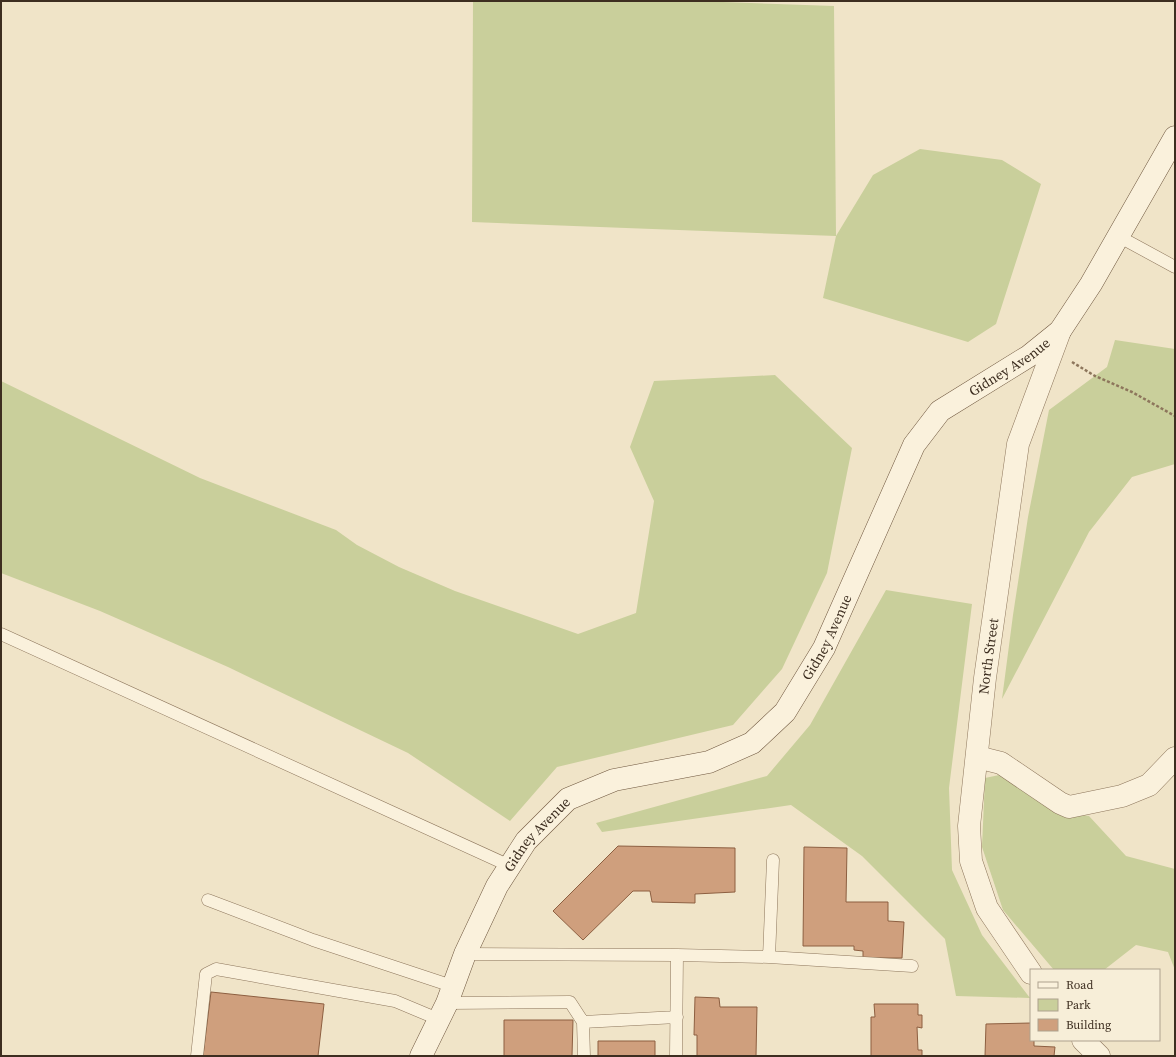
<svg xmlns="http://www.w3.org/2000/svg" width="1176" height="1057" font-family="'Source Serif 4',serif">
<rect width="100%" height="100%" fill="#f0e4c8"/>
<path fill="#c9cf9b" d="M473,1h223l138,5 2,230 37,-61 47,-26 82,11 39,24 -45,140 -28,18 -145,-44 13,-62 -364,-14z
M1115,340l60,9v115l-43,13 -43,55 -87,167 11,-84 15,-98 21,-107 58,-43z
M775,375l77,73 -25,125 -45,96 -49,56 -176,42 -47,54 -102,-68 -180,-86 -128,-56 -99,-38v-192l199,97 136,52 21,15 42,22 56,24 123,43 58,-21 18,-112 -24,-54 24,-66z
M886,590l86,14 -23,184 3,82 30,65 48,63 -74,-2 -11,-57 -83,-83 -71,-51 -189,27 -6,-9 171,-47 43,-51z
M1004,774l59,38 26,4 37,40 49,13v101l-7,-18 -32,-7 -32,25h-50l-51,-60 -21,-63 3,-69z"/>
<path fill="#cf9f7d" stroke="#8d5f41" d="M618,846l117,2v44l-40,2v9l-43,-1 -2,-11h-17l-50,49 -30,-29z
M804,847l43,1 -1,54h42v19l16,1 -2,36h-39v-7l-9,-1v-4h-51z
M211,992l113,12 -6,52h-115z
M695,997l24,1 1,9h37l-1,49h-59v-21h-3z
M874,1004h44v11h4v13l-5,-1 1,23h4v6h-51v-39h4z
M504,1020h69l-1,36h-68z
M1031,1023v17h3v6l21,1 -1,9h-69l1,-32z
M598,1041h57v15h-57z"/>
<g fill="none" stroke-linecap="round" stroke-linejoin="round">
<defs>
<path id="lane" d="M1118,236l57,31
M1,634l509,232
M773,860l-4,97 143,9
M208,900l105,40 139,46
M465,954l212,1
M447,1003l123,-1 13,20 1,34
M583,1022l94,-5
M197,1056l9,-82 10,-5 179,32 43,18
M676,1056l1,-101 92,2"/>
<g id="street">
<path d="M977,757l24,6 59,40 9,4 53,-11 27,-11 26,-27"/>
<path id="s1" d="M1031,973l-44,-65 -16,-47 -2,-35 16,-148 33,-234 42,-113"/>
<path d="M1083,1040l16,16"/>
</g>
<g id="secondary">
<path id="s2" d="M421,1056l26,-53 18,-49 32,-68 29,-45 42,-42 46,-19 95,-18 43,-19 33,-31 39,-64 90,-203 26,-34 89,-55 31,-25 31,-47 84,-147"/>
</g>
</defs>
<use href="#lane" stroke="#8d765c" stroke-width="13"/>
<use href="#street" stroke="#8d765c" stroke-width="23"/>
<use href="#secondary" stroke="#6f573f" stroke-width="23"/>
<path stroke="#8d765c" stroke-width="2.5" stroke-dasharray="3 2" stroke-linecap="butt" d="M1072,362l23,14 37,16 43,24"/>
<use href="#lane" stroke="#faf1dc" stroke-width="12"/>
<use href="#street" stroke="#faf1dc" stroke-width="22"/>
<use href="#secondary" stroke="#faf1dc" stroke-width="22"/>
</g>
<g text-anchor="middle" dominant-baseline="central" stroke-width="3" stroke-linejoin="round" paint-order="stroke">
<g font-size="14" fill="#3d2e20" stroke="#f7eed8">
<text stroke="none"><textPath href="#s2" startOffset="960">Gidney Avenue</textPath></text>
<text stroke="none"><textPath href="#s2" startOffset="624">Gidney Avenue</textPath></text>
<text stroke="none"><textPath href="#s1" startOffset="334">North Street</textPath></text>
<text stroke="none"><textPath href="#s2" startOffset="252">Gidney Avenue</textPath></text>
</g>
</g>
<rect width="1176" height="1057" fill="none" stroke="#3d2e20" stroke-width="4"/>
<rect x="1030" y="969" width="130" height="72" fill="#f7eed8" stroke="#ada18e"/>
<rect x="1038" y="982" width="20" height="6" fill="#faf1dc" stroke="#ada18e"/>
<text x="1066" y="989" font-size="12" fill="#3d2e20">Road</text>
<rect x="1038" y="999" width="20" height="12" fill="#c9cf9b" stroke="#ada18e"/>
<text x="1066" y="1009" font-size="12" fill="#3d2e20">Park</text>
<rect x="1038" y="1019" width="20" height="12" fill="#cf9f7d" stroke="#ada18e"/>
<text x="1066" y="1029" font-size="12" fill="#3d2e20">Building</text>
</svg>
